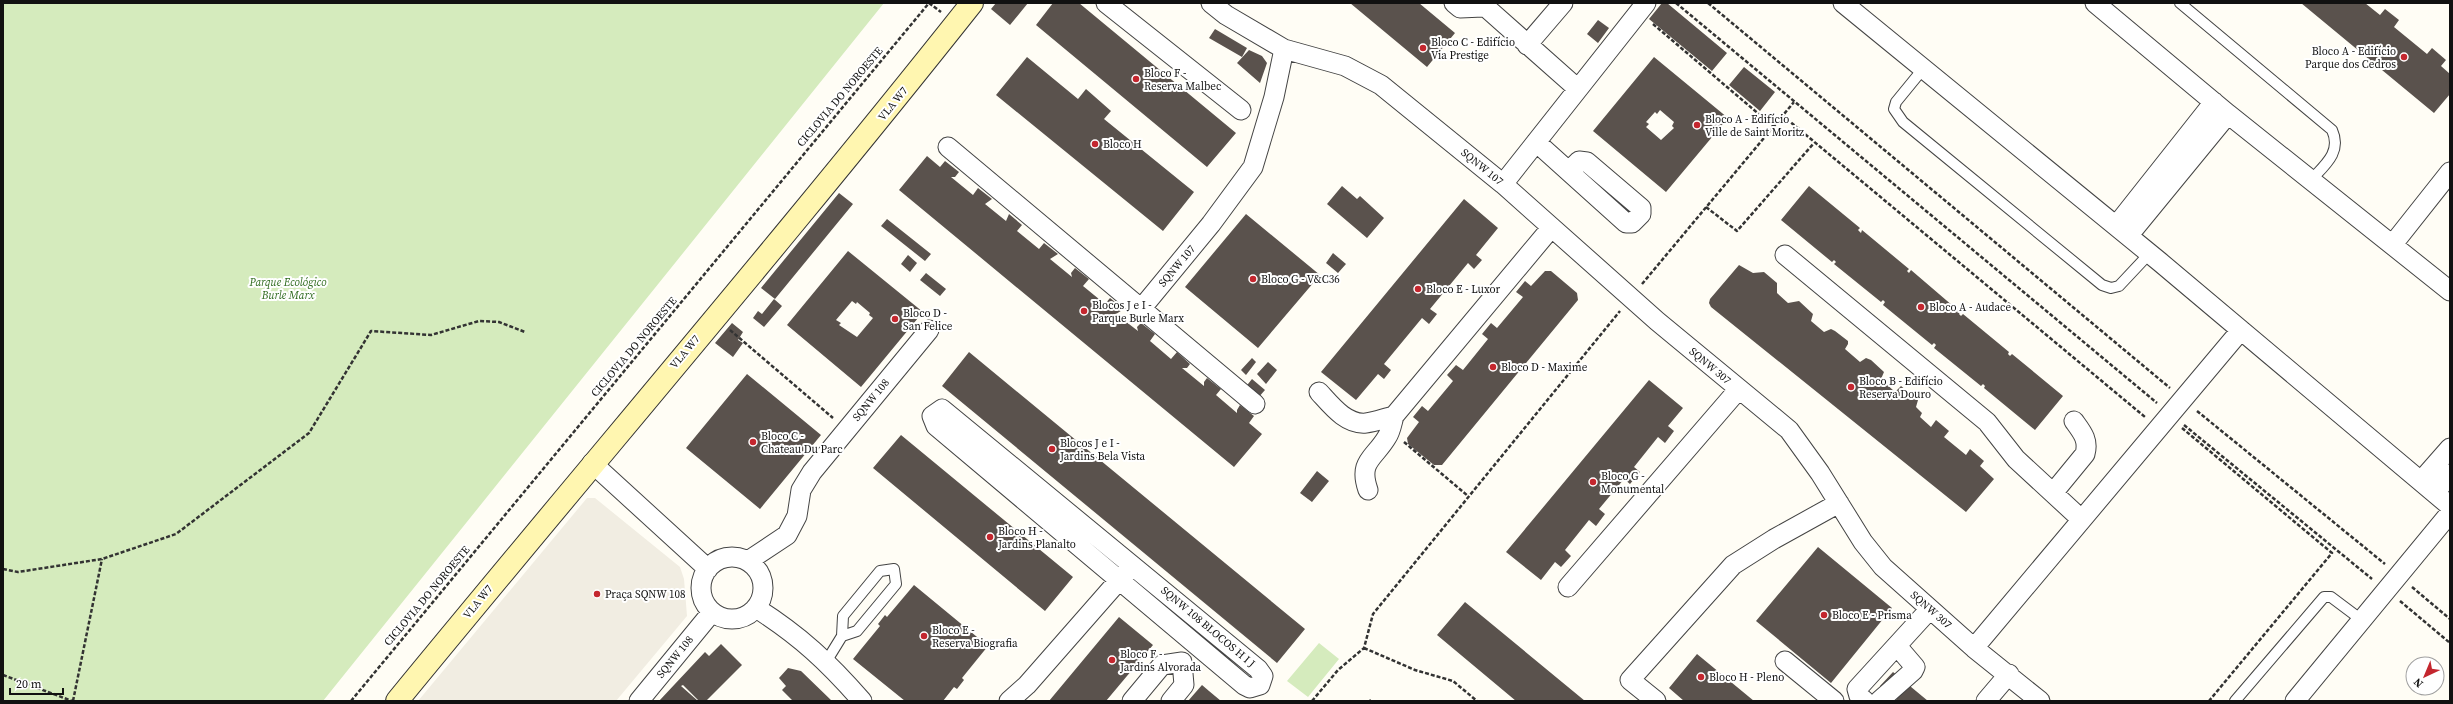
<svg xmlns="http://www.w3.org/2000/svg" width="2453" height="704" font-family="'Source Serif 4',serif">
<rect width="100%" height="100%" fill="#fffdf5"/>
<path fill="#d5ebbd" d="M3,3h881l-561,698h-320z
M1319,643l20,16 -31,38 -21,-16z"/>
<path fill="#f1ede2" d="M587,498h8l85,69 4,12 3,37 -71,85h-198z"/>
<path fill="#5a524d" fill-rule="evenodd" d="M996,3h32l-18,22 -19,-16z
M1053,3h26l157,130 -29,34 -171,-142z
M1350,3h69l36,30 -28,34z
M1662,3h5l60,50 -15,18 -63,-52z
M2301,3h64l15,12 5,-6 14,11 -5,7 33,27 5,-6 14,12 -5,6 9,8v20l-16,19z
M1598,20l11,8 -11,15 -11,-9z
M1215,29l32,19 -5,9 -33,-19z
M1249,50l13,6 5,7 -7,20 -23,-20z
M1027,57l51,42 8,-10 25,22 -7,8 90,73 -31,39 -167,-136z
M1654,57l74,61 -62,74 -73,-61zM1660,110l14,12 -2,4 2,2 -13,12 -15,-13 3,-3 -3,-2 9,-10 2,2z
M1744,67l31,25 -15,19 -31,-26z
M927,156l13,11 5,-6 14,11 -4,5h-4l22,18 5,-7 14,11 -7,5 21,17 3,-7 13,11 -5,6 22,18 5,-6 14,11 -8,5 22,18 -1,-4 4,-5 14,11 -6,7 22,18 5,-6 14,11 -8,5 22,17 -1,-4 4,-4 14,11 -5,7 21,18 6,-7 13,12 -3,4h-5l22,18v-4l3,-4 14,11 -5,6 21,18v-3l3,-5 14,11 -5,7 13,11 -28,33 -335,-277z
M1342,186l15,13 3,-3 24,22 -17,20 -40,-34z
M1809,186l51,42 -2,2 3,3 1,-3 47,39 -2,2 2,2 2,-3 49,42 -1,2 2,2 2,-2 46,38 -1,2 2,2 2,-2 51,42 -28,34 -51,-42 1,-2 -2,-2 -2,2 -47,-38 2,-3 -2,-2 -2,2 -49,-40 2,-3 -2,-2 -2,2 -47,-38 2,-2 -2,-2 -2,2 -51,-42z
M839,193l14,11 -78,95 -14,-11z
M1464,199l34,29 -22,27 6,5 -8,9 -6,-6 -38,46 7,5 -8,10 -7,-6 -38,46 7,6 -7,9 -6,-5 -22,26 -35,-28z
M1246,214l74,61 -62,73 -73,-61z
M887,219l44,35 -6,7 -44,-35z
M848,251l75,61 -62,75 -74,-62zM852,301l4,3 1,-2 13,11 -1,2 4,3 -16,19 -18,-12 2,-2 -5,-3z
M1333,253l13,11 -8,9 -12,-10z
M908,255l9,8 -7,9 -9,-8z
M1739,265l14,8 11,-1 13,11v10l11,10 11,-2 14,13 -2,7 13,11 7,-3 4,2 13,10v3l-3,5 15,13 6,-4 5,2 13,12 -3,7 14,13 6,-6 17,14 -2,7 6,6 -2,4 11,10 5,-7 13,11 -5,6 22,18 4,-6 14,12 -4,5 14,13 -28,33 -255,-205 -2,-4 1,-4z
M1545,271h6l26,22 1,7 -136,165h-8l-26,-21 -1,-6 12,-16 -6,-5 9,-11 6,5 25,-30 -6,-6 9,-10 7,5 25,-31 -6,-5 9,-11 6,5 26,-31 -7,-5 9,-11 6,5z
M926,273l20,16 -6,7 -20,-16z
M774,299l8,7 -18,21 -11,-9 5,-7 4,3z
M732,323l11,9 -5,8 5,3 -10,14 -18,-14z
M969,352l336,277 -28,34 -335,-277z
M1252,358l4,4 -10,13 -5,-5z
M1268,362l9,8 -11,14 -9,-10z
M747,374l74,61 -61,74 -74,-61z
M1252,379l13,11 -8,9 -13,-10z
M1649,380l34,28 -15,18 6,5 -9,12 -7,-6 -24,30 6,5 -10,12 -6,-5 -25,30 6,5 -9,12 -7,-6 -24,30 6,6 -10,11 -6,-5 -14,18 -35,-28z
M901,435l172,142 -28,34 -172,-143z
M1317,471l12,10 -17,21 -12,-9z
M1818,547l74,61 -61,75 -75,-62z
M914,585l74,61 -26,32 2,2 -7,9 -3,-2 -11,14h-38l-52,-42 27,-33 -2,-2 7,-9 2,2z
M1465,602l120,99h-69l-79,-66z
M1119,617l34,28 -47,56h-57z
M721,644l21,21 -36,36h-7l-16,-16 -2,1 17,15h-39l46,-49 4,4z
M1697,654l57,47h-70l-15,-13z
M788,668l13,3 31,30h-39l-11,-11 4,-4 -7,-8z
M1893,672l35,29h-30l-18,-15z
M1202,685l7,6 12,10h-33z"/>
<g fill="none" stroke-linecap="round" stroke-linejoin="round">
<defs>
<path id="lane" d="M2180,3l152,127c10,22 -7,35 -21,50
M1923,69l-27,33 -2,7 9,13 199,163 9,3 8,-2 30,-32
M826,662l16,-26 1,-20 37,-45 14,-2 2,15 -39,47 -15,5
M2235,701l89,-104h7l32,24"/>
<path id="street" d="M1106,3l135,107
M1211,3l15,12 58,34 61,17 36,19 122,99 154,137 132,109 31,43 43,69 20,25 91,81 66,53
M1454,3l6,5 23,-1
M1481,3l97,86
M1843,3l317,259 290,244
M2095,3l133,111 222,177
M1527,45l36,-42
M1536,142l90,81h6l9,-9v-6l-54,-46 -8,-1 -10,10
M948,147l307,257
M1503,184l143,-181
M2116,226l98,-124
M2128,236l100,-122
M2393,244l57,-72
M1785,255l202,167 29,37 65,60
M1141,309l70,-85 42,-57 21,-70 10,-48
M1319,392c12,13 27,33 47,31 9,-1 19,-5 28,-7
M942,409l316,260 5,7 -3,9 -10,3 -6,-3 -308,-259 -4,-10z
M592,463l116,106
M2421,481l29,-33
M1368,490c-10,-29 6,-31 19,-53 4,-6 5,-14 7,-21l157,-188
M2053,493l32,-39c4,-14 -3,-22 -11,-33
M2435,493l15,-19
M701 588a31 31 0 1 1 62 0a31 31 0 1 1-62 0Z
M748,561l39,-26 10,-19 4,-26 11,-18 117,-142
M1568,587l170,-197
M756,608c44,28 72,54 106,93
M1974,648l267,-318
M1785,661l49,40
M639,701l73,-89
M1009,701l18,-16 100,-114
M1132,701l30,-36 20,-3 2,23 -13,16
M1656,701l-26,-21 103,-115 41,-26 65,-36
M1865,701l-6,-5 -2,-7 73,-80
M1879,701l34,-30 2,-4 -18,-21
M1986,701l23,-27
M2295,701l155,-188"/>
<path id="secondary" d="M397,701c191,-233 388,-462 575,-698"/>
</defs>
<use href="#lane" stroke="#444" stroke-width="12"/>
<use href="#street" stroke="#444" stroke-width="21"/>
<use href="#secondary" stroke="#333" stroke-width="24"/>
<path stroke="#333" stroke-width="2.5" stroke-dasharray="4 2" stroke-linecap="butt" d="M929,3l12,9
M1676,3l481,400
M1708,3l462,385
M1653,24l121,103
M1782,115l363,302
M1706,207l31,24 77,-88
M1642,284l152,-182
M730,330l103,88
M2197,411l188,153
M2184,425l188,154
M2182,428l150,125 -123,148
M1404,442l64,54
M3,569l15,3 84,-13 74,-25 133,-101 62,-102 60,4 48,-14 20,1 26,10
M2412,587l38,32
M2400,601l50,42
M1364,648l51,22 38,11 24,20
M3,675l69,26
M73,701l29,-142
M351,701l578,-698
M1312,701l26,-31 26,-22 9,-34 247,-303
M1370,701l1,-1"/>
<use href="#lane" stroke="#fff" stroke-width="10"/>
<use href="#street" stroke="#fff" stroke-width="19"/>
<use href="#secondary" stroke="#fff6b0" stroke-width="22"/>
</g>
<g fill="#c4262e" stroke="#fff" stroke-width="1.5">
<circle cx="1423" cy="48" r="4"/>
<circle cx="2404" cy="57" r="4"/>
<circle cx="1136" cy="79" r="4"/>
<circle cx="1697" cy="125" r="4"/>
<circle cx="1095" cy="144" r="4"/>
<circle cx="1253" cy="279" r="4"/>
<circle cx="1418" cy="289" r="4"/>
<circle cx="1921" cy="307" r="4"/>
<circle cx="1084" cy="311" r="4"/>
<circle cx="895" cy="319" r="4"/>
<circle cx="1493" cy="367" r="4"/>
<circle cx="1851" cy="387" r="4"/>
<circle cx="753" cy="442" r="4"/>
<circle cx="1052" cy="449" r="4"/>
<circle cx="1593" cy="482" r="4"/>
<circle cx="990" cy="537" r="4"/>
<circle cx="597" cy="594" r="4"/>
<circle cx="1824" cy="615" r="4"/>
<circle cx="924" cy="636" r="4"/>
<circle cx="1112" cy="660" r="4"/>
<circle cx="1701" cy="677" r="4"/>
</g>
<g text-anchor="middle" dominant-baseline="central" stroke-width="4" stroke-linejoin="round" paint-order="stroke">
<g font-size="11" fill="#111" stroke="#fff" text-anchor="start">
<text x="1431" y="42">Bloco C - Edifício<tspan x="1431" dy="13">Via Prestige</tspan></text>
<text x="2396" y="51" text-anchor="end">Bloco A - Edifício<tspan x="2396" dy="13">Parque dos Cedros</tspan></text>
<text x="1144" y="73">Bloco F -<tspan x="1144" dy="13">Reserva Malbec</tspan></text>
<text x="1705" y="119">Bloco A - Edifício<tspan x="1705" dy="13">Ville de Saint Moritz</tspan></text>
<text x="1103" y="144">Bloco H</text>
<text x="1261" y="279">Bloco G - V&amp;C36</text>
<text x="1426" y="289">Bloco E - Luxor</text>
<text x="1092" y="305">Blocos J e I -<tspan x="1092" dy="13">Parque Burle Marx</tspan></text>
<text x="1929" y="307">Bloco A - Audace</text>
<text x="903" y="313">Bloco D -<tspan x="903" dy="13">San Felice</tspan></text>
<text x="1501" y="367">Bloco D - Maxime</text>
<text x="1859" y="381">Bloco B - Edifício<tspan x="1859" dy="13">Reserva Douro</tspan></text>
<text x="761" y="436">Bloco C -<tspan x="761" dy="13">Chateau Du Parc</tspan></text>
<text x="1060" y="443">Blocos J e I -<tspan x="1060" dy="13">Jardins Bela Vista</tspan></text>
<text x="1601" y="476">Bloco G -<tspan x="1601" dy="13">Monumental</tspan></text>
<text x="998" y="531">Bloco H -<tspan x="998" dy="13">Jardins Planalto</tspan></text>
<text x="605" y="594">Praça SQNW 108</text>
<text x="1832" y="615">Bloco E - Prisma</text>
<text x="932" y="630">Bloco E -<tspan x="932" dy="13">Reserva Biografia</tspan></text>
<text x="1120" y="654">Bloco F -<tspan x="1120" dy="13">Jardins Alvorada</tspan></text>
<text x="1709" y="677">Bloco H - Pleno</text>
</g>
<g font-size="11" fill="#111" stroke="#fff">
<text transform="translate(840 97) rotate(-50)">CICLOVIA DO NOROESTE</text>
<text transform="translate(893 104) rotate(-51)">VLA W7</text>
<text transform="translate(1482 167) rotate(39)">SQNW 107</text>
<text transform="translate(1177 266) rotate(-50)">SQNW 107</text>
<text transform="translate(634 347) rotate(-50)">CICLOVIA DO NOROESTE</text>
<text transform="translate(685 352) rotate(-50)">VLA W7</text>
<text transform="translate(1710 366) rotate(40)">SQNW 307</text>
<text transform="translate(871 400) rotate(-51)">SQNW 108</text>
<text transform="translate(427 596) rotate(-50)">CICLOVIA DO NOROESTE</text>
<text transform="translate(478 602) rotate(-51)">VLA W7</text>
<text transform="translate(1931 610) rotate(41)">SQNW 307</text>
<text transform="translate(1208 627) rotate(40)">SQNW 108 BLOCOS H I J</text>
<text transform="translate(675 657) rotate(-51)">SQNW 108</text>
</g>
<g font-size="11" font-style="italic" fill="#2f6b1f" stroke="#fff">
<text x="288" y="282">Parque Ecológico<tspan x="288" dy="13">Burle Marx</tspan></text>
</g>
</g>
<rect width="2453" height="704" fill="none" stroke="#111111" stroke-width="8"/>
<g transform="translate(2425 676) rotate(224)"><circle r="19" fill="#ffffff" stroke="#a0a0a0"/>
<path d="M0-3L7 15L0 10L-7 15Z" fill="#c4262e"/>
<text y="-6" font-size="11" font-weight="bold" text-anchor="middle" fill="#111111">N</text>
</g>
<path d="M10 688v6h53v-6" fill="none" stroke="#111111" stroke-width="2"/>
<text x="16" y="688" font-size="12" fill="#111111" stroke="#ffffff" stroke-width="3" paint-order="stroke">20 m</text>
</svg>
